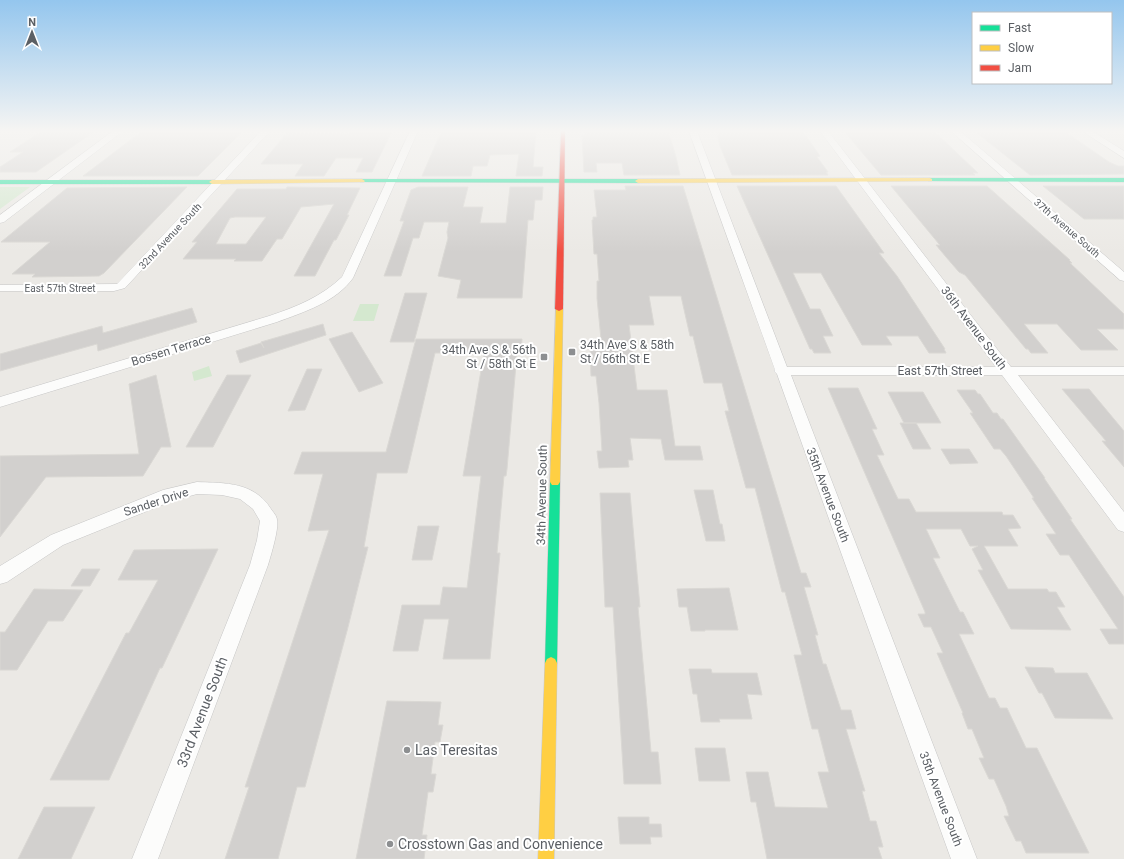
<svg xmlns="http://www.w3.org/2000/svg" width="1124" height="859" font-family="Roboto,sans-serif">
<rect width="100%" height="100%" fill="#ebe9e5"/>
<path fill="#d4e8cf" d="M0,187h30l-30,22z
M360,304h19l-5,17h-21z
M209,366l3,10 -18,5 -2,-9z"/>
<path fill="#d2d0ce" stroke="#dad8d4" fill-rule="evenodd" d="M392,131l-20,41h-16l7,-14h-27l-12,18h-29l8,-12h-42l26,-31 62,1 1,-2z
M443,131h93l-3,36h10l-1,9h-26l3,-22 -29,1 -3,11h-14l-2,10h-49l19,-44z
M748,131l56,2 16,23 -3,1 11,15h-2l2,3h-96l-12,-29 -3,-13h31z
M844,131l92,2 42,40h-5l2,2h-94z
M1007,131h57l45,31 9,4h6v8l-94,1 -53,-42h32z
M141,132h101l-44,44h-115z
M39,133h53l-56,39h-36v-5l23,-15h-13z
M585,133h84l7,24 4,18h-56l-2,-12h-26l1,9h-13l-2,-37h3z
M625,186h58l118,387h5l5,14h-7l14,48h-3l8,29h3l15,46h10l5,19h-10l19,62h-3l8,30h6l7,26h-5l4,12h-115l-11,-57h-5l-5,-30h22l7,35 53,1 -10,-36h11l-11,-43h-6l-18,-74h8l-17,-63h-3l-27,-104h-9l-21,-77h4l-7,-28h-18l-11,-47h-3l-9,-40h-32l5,29h-25l8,65h30l8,56h25l3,14h-38l-4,-21 -31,-1 3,22h-5l1,7 -30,1 -2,-17h5l-3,-48 -3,-27h-5l-1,-27h5v-10h6l-4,-41v-17h2l-2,-27h-3l-2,-34h1v-3h4l-3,-27h32z
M737,186h99l48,67h-5l18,23 48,73h-1l2,4h-17l-11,-17h-32l6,9h-30l-41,-72h-28l17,36h10l13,27h-10l8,17h-17l-2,-4h-2z
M891,186h96l83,74h-1l3,3h-2l54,51v15h-27l21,21h-37l-24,-26h-33l24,29h-17l-3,-4h-2l-61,-74 -6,-3 -13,-15 -10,-12h4l-1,-1z
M1043,186h81v33h-40z
M187,187l-83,86 -5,3 -67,1 3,-3h-23l38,-32h-49l66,-54z
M287,187l73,1 -13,27h2l-13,25h-2l-19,36h-21l40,-72 -33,3 -19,32h-5l-15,22h-28l2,-2h-53l14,-17h-5l45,-53h49zM235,217h31l-20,27h-30l14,-26z
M418,187h50l-5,20h20l-3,16h26l4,-36h33l-1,13h-7l-2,20h-5l-6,78h-65l4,-18 -23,-4 10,-38 -1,-6 2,-10h-25l-5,16h-6l-12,38h-17l20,-55h-4l11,-31z
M405,293h22l-13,49h-24z
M192,308l5,14 -99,29 -1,-7 -97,27v-17l102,-28 1,7z
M323,324l3,11 -86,28 -4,-12 25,-8 3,5 -3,-6z
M352,332l31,51 -24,9 -30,-53z
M416,339h106l-1,14h-4l-10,116 -1,7h-2l-7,77h3l-10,106h-47l6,-40h-25l-6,32h-25l9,-46h38l3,-18 24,1 14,-112h-18l21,-123h-49l-28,120h-30l-13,74h4l-21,84 -42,156h-8l-19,72h-53l24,-72h-4l84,-257 -21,1 15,-57h-29l8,-22h84z
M307,369h15l-17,41 -17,1z
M156,375l15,72h-10l-18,29 -97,1 -46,60v-81l139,-2 -10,-70z
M227,375h24l-38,72h-27z
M828,388h30l19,41h-5l12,26h-7l21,44h11l7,13h86l1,3h10l8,13 -13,1 10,17h-34l24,43h39l2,3h7l9,15h-8l14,23 -60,-1 -33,-59h5l-11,-21 6,-3h-8l-9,-17h-35l14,29h-7l27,54h3l11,22h-15l30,64h6l5,10h7l19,40h11l52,105h-63l-5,-12h-5l-12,-25h5l-3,-10 -12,-27h-5l-10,-21h5l-12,-29h-4l-6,-16h1l-26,-60h6l-12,-26h-7l-6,-13h7v-2z
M1062,389h27l35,42v36l-22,-26h4z
M957,390h18l3,4h2l13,19h4l4,6h2l42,59h-1l28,41h-2l54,78v47h-15l-9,-15h18l-49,-74h-9l-14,-21h10l-24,-36h2l-28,-42 -6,-7h-6l-24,-36h3z
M888,392h35l18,31h-37z
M900,423h16l15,26h-18z
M941,449h28l9,14 -28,1z
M694,490h19l7,34h2l3,17h-19z
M600,493h30l10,114h-2l13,145h7l3,32h-37l-11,-177h-8z
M418,526h21l-7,34h-20z
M218,549l-56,119h-2l-51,112h-59l76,-147h3l29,-53h-40l16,-30z
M82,569h18l-10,17h-19z
M729,588l9,42h-33v1h-14l-4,-24h-8l-2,-18z
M34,589l49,1 -20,31h-15l-31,49h-17v-38h5z
M1025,667l28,1 2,5h32l26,46 -58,-1 -13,-25h-3z
M689,669h22l1,4h45l5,22 -15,-1 5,25h-33l1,3h-19l-4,-28h-4z
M387,701l54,1 -3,23h5l-3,17h-5l-4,32h5l-3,18h-5l-6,43h5l-3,24h-68z
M695,748h30l5,33h-31z
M44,807h51l-24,52h-53z
M618,817h31v7h12l1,13h-12l1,7h-31z"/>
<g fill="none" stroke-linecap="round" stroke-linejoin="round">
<defs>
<path id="street" d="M113,131h10l-119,91 -4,1v-8z
M261,131h9l-145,157 -11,3h-114v-6l117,-1z
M410,131h8l-65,147c-17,24 -49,34 -76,44l-277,85v-10l269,-81c27,-9 52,-19 73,-39z
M689,131h8l90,236h209l-176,-236h8l183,236h113v8h-106l106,137v20l-6,-2 -116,-155h-211l186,484h-26l-174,-485 -3,-3 1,-1z
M951,131h9l164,141v9l-4,-1z
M1082,131h10l32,20v7z
M197,482c29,1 57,0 74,27 2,3 6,7 6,11 2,9 -6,35 -9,45l-110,294h-26l118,-294 7,-25 3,-19 -7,-12 -13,-10 -18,-4 -25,-1 -25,7 -109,44 -56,37 -7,2v-18l51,-31 112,-45z"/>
<path id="fast" d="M930,178h194v4l-196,-1v-2z
M362,179h276l3,2 -3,2 -278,-1 -1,-1z
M0,180h212l3,2 -3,2h-212z
M555,478l3,1 2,3 -3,181 -2,4 -4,2 -4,-2 -2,-4 5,-181 2,-3z"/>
<path id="slow" d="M930,178l2,1v2l-294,2 -3,-2 3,-2z
M362,179l3,2 -1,1 -152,2 -3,-2 3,-2z
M556,307h3l4,2 -3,173 -2,3h-6l-2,-3z
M551,657l4,2 2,4 -3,196h-16l7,-196 2,-4z"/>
<path id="jam" d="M561,131h4l-2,178 -4,2 -4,-2z"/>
</defs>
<use href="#street" stroke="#c6c6c6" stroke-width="1"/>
<use href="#fast" stroke="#c7c7c7" stroke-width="1"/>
<use href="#slow" stroke="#c7c7c7" stroke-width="1"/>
<use href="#jam" stroke="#c7c7c7" stroke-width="1"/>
<use href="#street" fill="#fcfcfb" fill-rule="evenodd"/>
<use href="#fast" fill="#16e098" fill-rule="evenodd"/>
<use href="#slow" fill="#ffcf43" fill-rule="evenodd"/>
<use href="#jam" fill="#f24e42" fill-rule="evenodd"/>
</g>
<linearGradient id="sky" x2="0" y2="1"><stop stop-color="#94c6ee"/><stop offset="0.52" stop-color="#f6f5f3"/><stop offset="1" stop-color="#f6f5f3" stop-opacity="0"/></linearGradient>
<rect width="1124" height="252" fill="url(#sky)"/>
<g fill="#8d8f91" stroke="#fff" stroke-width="1.5">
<rect x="568" y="348" width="8" height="8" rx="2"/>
<rect x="540" y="353" width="8" height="8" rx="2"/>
<circle cx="407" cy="750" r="4"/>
<circle cx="390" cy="844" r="4"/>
</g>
<g text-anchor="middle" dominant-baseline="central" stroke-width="4" stroke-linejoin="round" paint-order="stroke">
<g font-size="10" fill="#5b5f64" stroke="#fff">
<text transform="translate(1067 228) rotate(41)">37th Avenue South</text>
<text transform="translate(170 236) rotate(-47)">32nd Avenue South</text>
<text x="60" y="288">East 57th Street</text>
</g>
<g font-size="12" fill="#5b5f64" stroke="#fff">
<text transform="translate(974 328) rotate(53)">36th Avenue South</text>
<text transform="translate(171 350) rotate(-17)">Bossen Terrace</text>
<text x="940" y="371">East 57th Street</text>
<text transform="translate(542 495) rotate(-89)">34th Avenue South</text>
<text transform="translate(828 495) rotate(69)">35th Avenue South</text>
<text transform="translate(156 502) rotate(-18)">Sander Drive</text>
<text transform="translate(941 799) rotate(69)">35th Avenue South</text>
</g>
<g font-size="12" fill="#5b5f64" stroke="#fff" text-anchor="start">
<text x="580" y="345">34th Ave S &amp; 58th<tspan x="580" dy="14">St / 56th St E</tspan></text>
<text x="536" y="350" text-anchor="end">34th Ave S &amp; 56th<tspan x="536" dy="14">St / 58th St E</tspan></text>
</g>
<g font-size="14" fill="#5b5f64" stroke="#fff">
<text transform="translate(202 712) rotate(-69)">33rd Avenue South</text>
</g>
<g font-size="14" fill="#5b5f64" stroke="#fff" text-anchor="start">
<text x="415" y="750">Las Teresitas</text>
<text x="398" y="844">Crosstown Gas and Convenience</text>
</g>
</g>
<rect x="972" y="12" width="140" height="72" fill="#ffffff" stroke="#bdbfc1"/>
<rect x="980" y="25" width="20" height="6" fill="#16e098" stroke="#bdbfc1"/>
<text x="1008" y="32" font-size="12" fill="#5b5f64">Fast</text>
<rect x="980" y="45" width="20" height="6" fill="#ffcf43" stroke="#bdbfc1"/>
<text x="1008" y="52" font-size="12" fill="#5b5f64">Slow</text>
<rect x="980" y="65" width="20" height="6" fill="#f24e42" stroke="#bdbfc1"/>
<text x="1008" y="72" font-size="12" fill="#5b5f64">Jam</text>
<g transform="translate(32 32)" stroke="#ffffff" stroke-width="3" paint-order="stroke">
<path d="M0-3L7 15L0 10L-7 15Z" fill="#5b5f64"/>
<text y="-6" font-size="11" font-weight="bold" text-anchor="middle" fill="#5b5f64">N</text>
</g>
</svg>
